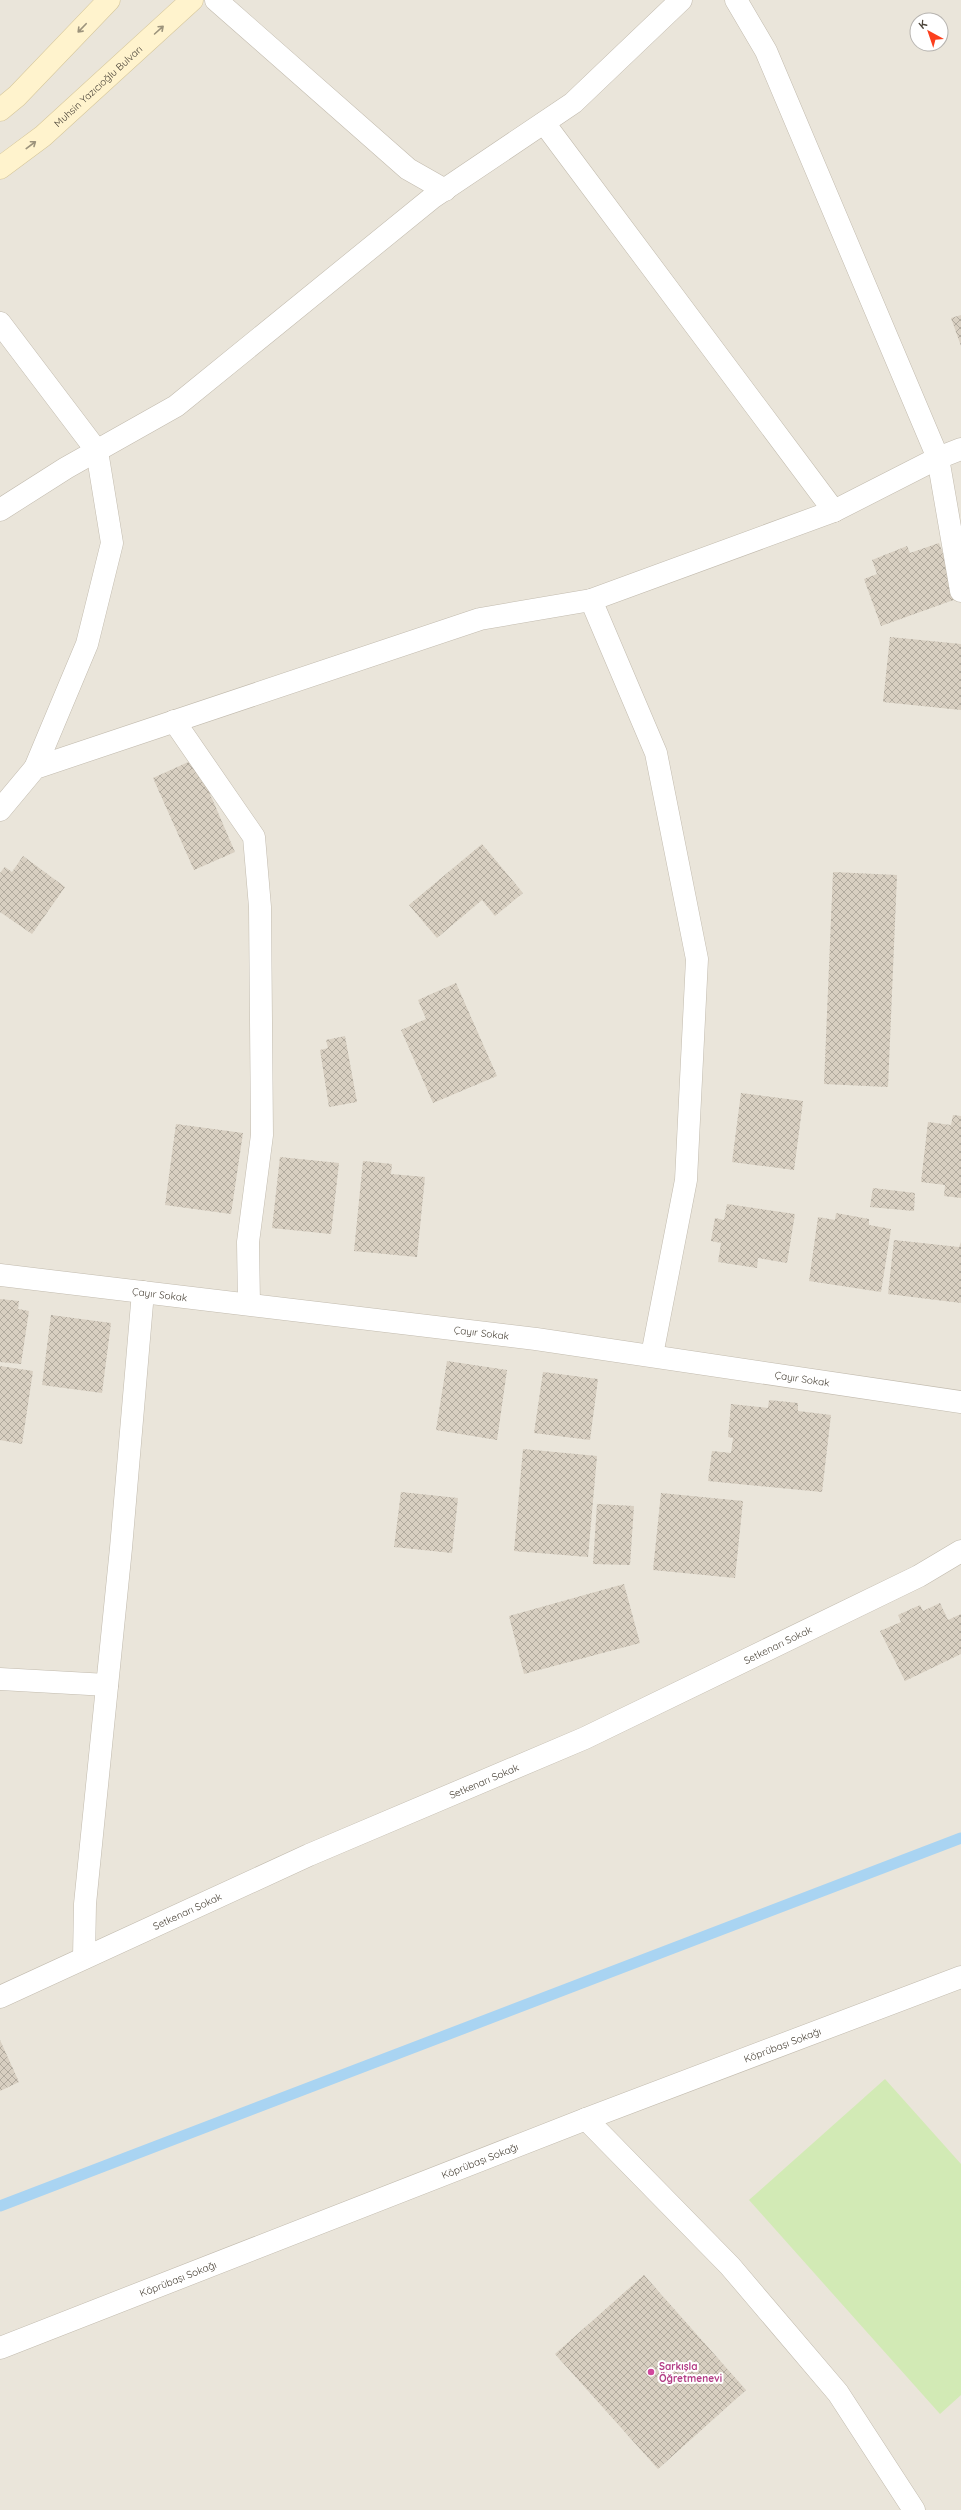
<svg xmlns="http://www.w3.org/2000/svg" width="961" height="2510" font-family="Quicksand,sans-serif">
<defs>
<pattern id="building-cross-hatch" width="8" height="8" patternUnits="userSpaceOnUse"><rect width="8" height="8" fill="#d8cfc1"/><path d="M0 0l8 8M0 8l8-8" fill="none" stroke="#b1aa9e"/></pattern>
</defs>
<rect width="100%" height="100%" fill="#f6f3ec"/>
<path fill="#eae5da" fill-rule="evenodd" d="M0,0h961v2510h-961zM917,20h24v24h-24z"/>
<path fill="#d2eab5" d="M885,2079l76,85v231l-21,19 -191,-214z"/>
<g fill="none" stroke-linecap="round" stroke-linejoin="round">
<path stroke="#a9d4f2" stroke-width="11" d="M0,2206l961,-368"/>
</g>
<path fill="url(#building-cross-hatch)" d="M961,315v31l-10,-28z
M939,543l20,55 -78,28 -17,-47 13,-5 -5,-14 35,-14 3,7z
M890,637l71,7v66l-78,-8z
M195,759l40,93 -41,18 -41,-92z
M482,844l41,49 -28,23 -13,-16 -45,38 -28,-33z
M23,856l42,31 -33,47 -32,-22v-39l5,-6 7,5z
M833,872l64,3 -9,212 -64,-3z
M456,983l41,93 -64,27 -32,-73 25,-11 -8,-19z
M345,1036l12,66 -28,5 -9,-57 8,-2 -2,-8z
M741,1093l62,8 -9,69 -62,-8z
M953,1115l8,1v82l-17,-2 1,-11 -24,-3 7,-60 23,3z
M176,1124l67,9 -12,81 -66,-9z
M280,1157l59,6 -8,71 -59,-6z
M363,1161l29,3 -1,10 34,3 -8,80 -63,-6z
M873,1188l42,5 -1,18 -44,-4z
M727,1204l68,10 -8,49 -29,-5 -1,10 -39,-6 3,-19 -10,-2 4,-23 9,2z
M836,1213l33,6v6l22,4 -10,63 -72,-11 9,-64 17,3z
M894,1240l65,7 2,-5v61l-73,-9z
M0,1299l19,2 -1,8 11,2 -8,53 -21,-2z
M51,1315l60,8 -9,70 -60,-8z
M447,1361l60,9 -10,70 -61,-10z
M0,1366l33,5 -11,73 -22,-4z
M543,1372l55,7 -8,61 -56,-7z
M769,1400l29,3v8l33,4 -9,77 -114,-11 4,-30 19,2 2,-15 -5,-1 3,-33 37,4z
M523,1449l74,7 -9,101 -74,-6z
M401,1492l57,6 -6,55 -58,-6z
M661,1493l82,8 -8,77 -82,-8z
M597,1504l37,2 -4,59 -37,-1z
M624,1584l16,59 -116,31 -15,-58z
M940,1603l8,17 13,-6v40l-56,27 -25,-50 21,-9 -3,-7 22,-10 3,6z
M0,2040l19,42 -19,9z
M644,2275l102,115 -88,79 -103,-115z"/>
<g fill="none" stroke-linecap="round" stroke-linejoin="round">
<defs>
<g id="minor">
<path d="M216,0l192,169 37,21"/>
<path d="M736,0l30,51 172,407 23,133"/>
<path d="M544,123l290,388"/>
<path d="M0,323l97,128 15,92 -25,101 -52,124"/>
<path d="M0,510l66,-42 110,-62 256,-208 141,-95 108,-103"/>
<path d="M591,600l65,153 41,206 -11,221 -34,175"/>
<path d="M174,721l80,116 6,70 2,228 -14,107 1,62"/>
<path d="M0,810l35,-42 445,-149 111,-19 243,-89 104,-53 23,-9"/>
<path id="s1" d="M0,1275l536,64 425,63"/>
<path d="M0,1679l107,6"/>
<path d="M84,1958l1,-54 36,-356 22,-256"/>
<path id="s2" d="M0,1997l309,-142 276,-117 334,-162 42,-25"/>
<path d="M586,2119l144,147 108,127 76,117"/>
<path id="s3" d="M0,2348l586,-229 375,-142"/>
</g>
<g id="secondary">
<path d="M0,110l17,-14 92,-96"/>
<path id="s4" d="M0,168l43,-32 149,-136"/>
</g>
</defs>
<use href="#minor" stroke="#c2bbae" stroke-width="23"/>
<use href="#secondary" stroke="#d6c79b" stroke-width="23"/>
<use href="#minor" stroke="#fff" stroke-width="22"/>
<use href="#secondary" stroke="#fff3cd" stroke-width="22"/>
</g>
<defs><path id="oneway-shaft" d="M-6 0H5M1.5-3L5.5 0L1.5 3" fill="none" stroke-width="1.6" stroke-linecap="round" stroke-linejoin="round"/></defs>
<g stroke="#9c937c">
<use href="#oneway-shaft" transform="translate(82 28) rotate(134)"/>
<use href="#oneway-shaft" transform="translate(159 30) rotate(-42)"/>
<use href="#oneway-shaft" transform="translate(31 145) rotate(-37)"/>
</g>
<circle fill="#d1479c" stroke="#fff" stroke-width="1.5" cx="651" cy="2372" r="4"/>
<g text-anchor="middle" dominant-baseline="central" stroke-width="4" stroke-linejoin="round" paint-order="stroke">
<g font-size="10" fill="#4b4439" stroke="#fff">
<text stroke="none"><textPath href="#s4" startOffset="128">Muhsin Yazıcıoğlu Bulvarı</textPath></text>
<text stroke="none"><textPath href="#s1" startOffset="161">Çayır Sokak</textPath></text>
<text stroke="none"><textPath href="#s1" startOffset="485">Çayır Sokak</textPath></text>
<text stroke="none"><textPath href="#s1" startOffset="809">Çayır Sokak</textPath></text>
<text stroke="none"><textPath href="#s2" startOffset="854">Setkenarı Sokak</textPath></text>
<text stroke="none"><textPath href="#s2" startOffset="530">Setkenarı Sokak</textPath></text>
<text stroke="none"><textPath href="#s2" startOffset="206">Setkenarı Sokak</textPath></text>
<text stroke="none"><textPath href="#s3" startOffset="839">Köprübaşı Sokağı</textPath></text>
<text stroke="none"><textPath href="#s3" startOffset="515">Köprübaşı Sokağı</textPath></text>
<text stroke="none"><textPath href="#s3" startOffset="191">Köprübaşı Sokağı</textPath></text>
</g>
<g font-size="10" font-weight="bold" fill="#b23c85" stroke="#fff" text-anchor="start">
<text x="659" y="2366">Şarkışla<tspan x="659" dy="12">Öğretmenevi</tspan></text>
</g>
</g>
<g transform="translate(929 32) rotate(320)"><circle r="19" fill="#ffffff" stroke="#b7b4b0"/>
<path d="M0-3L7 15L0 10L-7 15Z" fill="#fc3f1d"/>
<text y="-6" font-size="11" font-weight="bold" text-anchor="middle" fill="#4b4439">K</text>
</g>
</svg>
